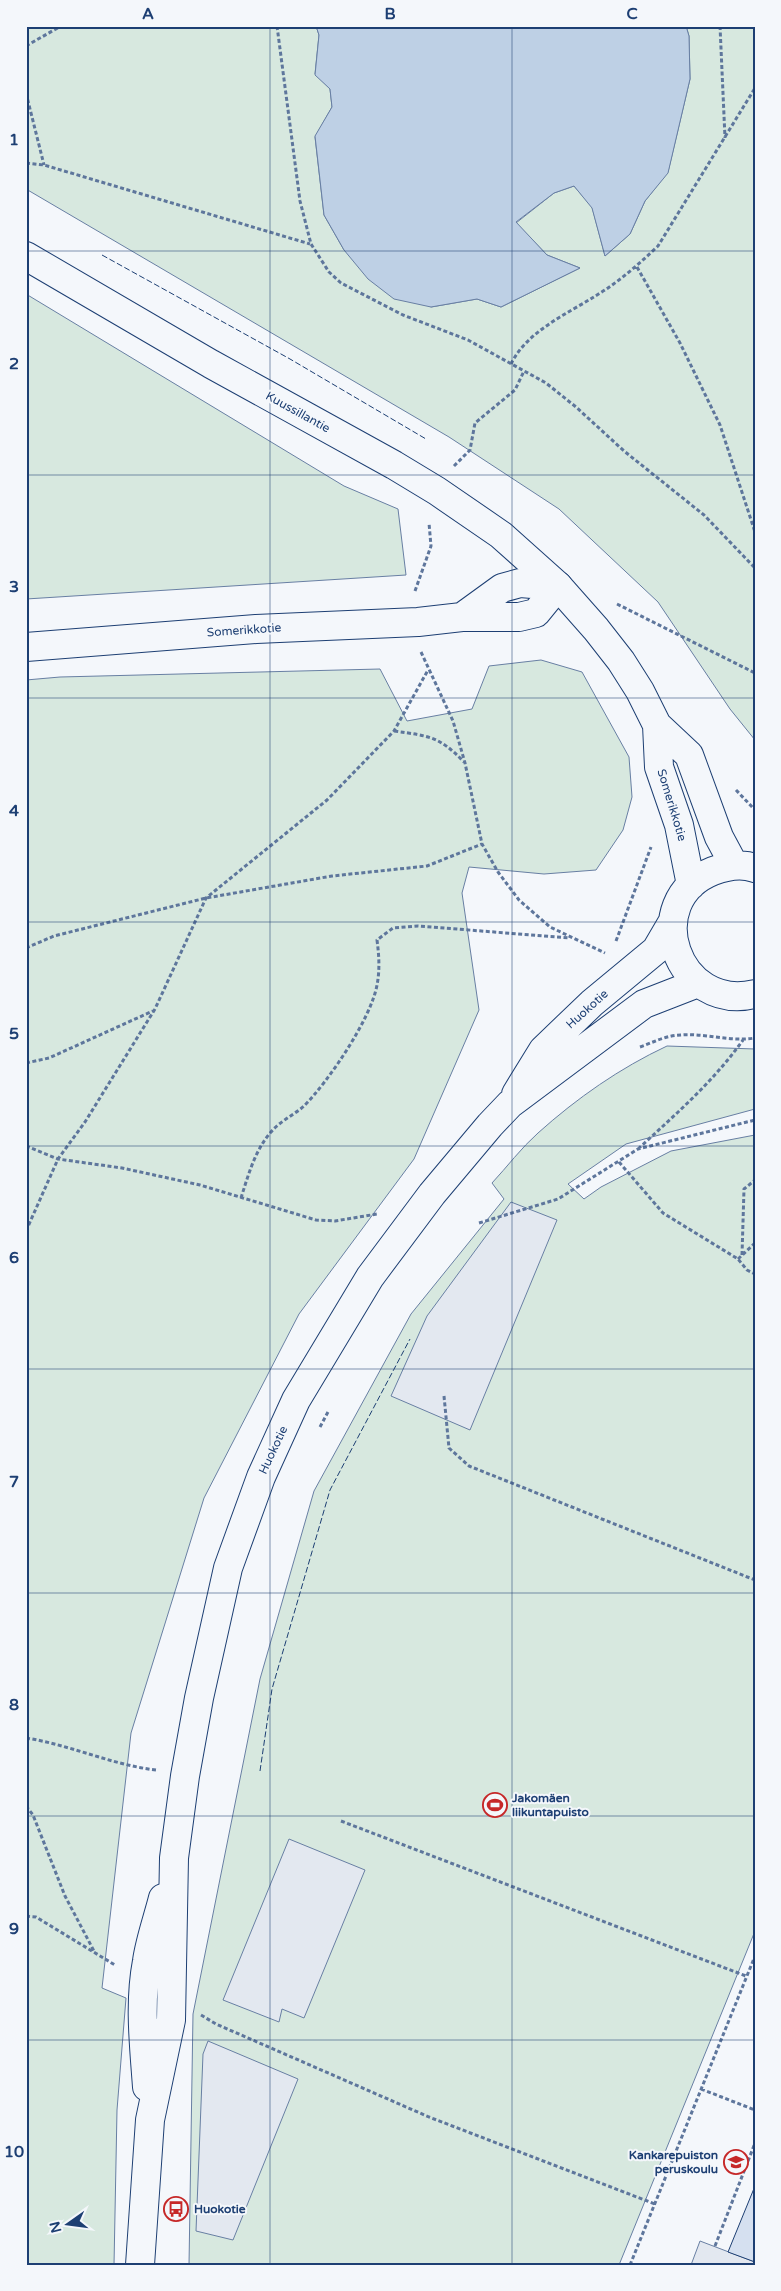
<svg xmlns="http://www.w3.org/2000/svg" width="781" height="2291" font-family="'Varela Round',sans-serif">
<rect width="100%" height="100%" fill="#f4f7fb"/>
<path fill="#d7e8df" stroke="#687fa3" d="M26,26h290l3,9 -4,39 15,15 2,18 -17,30 9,78 20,35 87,57 46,-8 24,8 79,-39 -33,-13 -31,-32 38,-30 20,-7 18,21 13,49 25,-22 15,-33 23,-29 22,-93 -1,-43 -3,-10h69v714l-25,-31 -72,-107 -99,-93 -110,-72 -423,-248z
M26,294l318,192 54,23 8,66 -380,24z
M541,660l41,12 47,85 3,40 -9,33 -27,40 -52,4 -75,-7 -7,26 17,117 -65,149 -115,155 -95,184 -73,235 -29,255 24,10 -9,112 -3,155h-88v-1585l34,-3 320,-8 27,52 65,-12 17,-43z
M667,1046l88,3v60l-129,35 -58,40 16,15 17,-12 70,-36 84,-16v796l-136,334h-430l4,-251 67,-335 54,-188 97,-177 93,-115 -12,-16c15,-16 29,-35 46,-50 39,-35 82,-65 129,-87z"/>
<path fill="#e3e8f0" stroke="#687fa3" d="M511,1202l46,18 -87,210 -79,-34 36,-80z
M289,1839l76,31 -61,148 -22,-9 -3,13 -56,-22z
M208,2041l90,38 -65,161 -37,-9 7,-177z
M700,2241l55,21v3h-64z"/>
<path fill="#bed0e5" stroke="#687fa3" d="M316,26h370l3,10 1,43 -22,94 -23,28 -15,33 -25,22 -13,-48 -18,-22 -20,7 -38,29 31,33 33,13 -79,39 -24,-8 -46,8 -37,-8 -26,-20 -24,-29 -20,-35 -9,-79 17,-29 -2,-18 -15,-14 4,-40z"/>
<path fill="#d5e0f0" stroke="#1d3f73" d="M755,2186v76l-27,-10z"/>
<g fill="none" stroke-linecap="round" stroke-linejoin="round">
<defs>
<path id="minor" d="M462,617l40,-29 18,-5 38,3
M26,647l230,-18 162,-7 44,-5h57l17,-4 22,-27"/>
<path id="major" d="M26,256l185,108 183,101 43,26 64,44 57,51 38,43 25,32 19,30 17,34 32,30 30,82 15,28
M657,725l2,42 20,58 12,60
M755,868c-14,-5 -29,-2 -42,3 -75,30 -36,142 42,123
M516,1094l27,-44 49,-47 64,-53 17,-29
M147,2087c-3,-42 -8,-84 0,-126 3,-21 11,-43 16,-63
M140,2265l10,-145 21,-100 3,-162 11,-82 14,-78 29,-130 33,-91 35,-77 74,-123 62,-83 58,-69 20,-21 134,-100 54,-21"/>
</defs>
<use href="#minor" stroke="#1d3f73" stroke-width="30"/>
<use href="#major" stroke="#1d3f73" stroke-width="30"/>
<path stroke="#5e769c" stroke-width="3" stroke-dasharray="4 2.5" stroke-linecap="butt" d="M277,26l23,175 11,43 18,28 12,11 62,32 65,25 78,43 30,24 48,44 80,64 51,53
M720,26l5,112
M26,46l35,-20
M26,93l18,72
M26,163l18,2 266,79
M637,267l43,76 40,82 35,107
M511,364c16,-33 56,-50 86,-69 23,-14 42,-31 61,-49l97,-158
M454,466l16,-16 5,-27 40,-33 9,-19
M415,591l16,-45 -2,-23
M617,604l138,69
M421,652l32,69 12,42 17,81 16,28 21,28 31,27 55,26
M394,731c35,5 45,5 70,31
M736,790l19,20
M616,941l35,-94
M26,948l28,-12 152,-38 126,-22 95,-10 55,-22
M640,1047c14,-5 27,-12 41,-12 25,-2 49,7 74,3
M26,1063l23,-5 106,-48
M26,1146l32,13 64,9 78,17 116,35 19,1 42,-7
M638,1149c38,-35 75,-67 105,-109
M619,1162l44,51 75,46 9,11 8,4
M241,1198c7,-22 14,-48 30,-66 9,-11 23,-17 33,-26 24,-24 67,-87 73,-121 3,-15 2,-30 0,-45l16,-12 25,-2 152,12
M479,1223l79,-24 80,-50 117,-29
M26,1231l32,-72 27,-37 70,-113 51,-111 121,-98 67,-69 34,-61
M742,1255l2,-66 11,-9
M738,1259l17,-16
M444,1396l5,52 20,18 286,114
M320,1427l9,-17
M26,1738c45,7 86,27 130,32
M26,1806l7,9 32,81 30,57
M341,1821l405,155
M26,1916l10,1 79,48
M201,2015l15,9 213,93 226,87
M701,2089l54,21
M715,2246l40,-103
M630,2265l125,-309"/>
<use href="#minor" stroke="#f4f7fb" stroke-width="28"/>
<use href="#major" stroke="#f4f7fb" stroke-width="28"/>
<path stroke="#1d3f73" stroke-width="1" stroke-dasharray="6 2.5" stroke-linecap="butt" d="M102,255l188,104 136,80
M260,1771l12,-82 58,-199 80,-151"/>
</g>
<path fill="none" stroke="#1d3f73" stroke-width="1" stroke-opacity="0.55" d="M270,26v2239M512,26v2239M26,251h729M26,475h729M26,698h729M26,922h729M26,1146h729M26,1369h729M26,1593h729M26,1816h729M26,2040h729"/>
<defs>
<symbol id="stadium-ring" viewBox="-11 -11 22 22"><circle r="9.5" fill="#f4f7fb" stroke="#c62828" stroke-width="1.5"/><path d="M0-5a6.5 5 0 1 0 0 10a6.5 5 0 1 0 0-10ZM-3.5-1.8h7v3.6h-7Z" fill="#c62828"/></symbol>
<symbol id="school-ring" viewBox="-11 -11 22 22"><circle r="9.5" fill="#f4f7fb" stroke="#c62828" stroke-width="1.5"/><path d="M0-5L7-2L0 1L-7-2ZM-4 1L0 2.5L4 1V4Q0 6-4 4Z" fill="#c62828"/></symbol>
<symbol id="bus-ring" viewBox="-11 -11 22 22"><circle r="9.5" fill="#f4f7fb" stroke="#c62828" stroke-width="1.5"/><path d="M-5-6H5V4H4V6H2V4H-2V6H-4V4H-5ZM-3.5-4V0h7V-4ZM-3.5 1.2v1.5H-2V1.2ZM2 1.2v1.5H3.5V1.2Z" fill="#c62828"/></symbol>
</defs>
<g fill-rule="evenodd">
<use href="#stadium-ring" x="481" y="1791" width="28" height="28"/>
<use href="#school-ring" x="722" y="2148" width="28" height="28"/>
<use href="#bus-ring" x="162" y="2195" width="28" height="28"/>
</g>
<g text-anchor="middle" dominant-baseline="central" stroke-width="4" stroke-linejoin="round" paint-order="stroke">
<g font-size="12" fill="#1d3f73" stroke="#f4f7fb">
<text transform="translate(298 412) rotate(29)">Kuussillantie</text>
<text transform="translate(244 630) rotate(-4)">Somerikkotie</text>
<text transform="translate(672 805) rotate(73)">Somerikkotie</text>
<text transform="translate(587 1009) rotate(-42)">Huokotie</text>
<text transform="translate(273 1450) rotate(-65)">Huokotie</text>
</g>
<g font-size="12" font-weight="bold" fill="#1d3f73" stroke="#f4f7fb" text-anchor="start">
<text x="512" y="1798">Jakomäen<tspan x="512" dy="14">liikuntapuisto</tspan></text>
<text x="718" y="2155" text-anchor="end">Kankarepuiston<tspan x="718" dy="14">peruskoulu</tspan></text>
<text x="194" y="2209">Huokotie</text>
</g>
</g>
<rect width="781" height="2291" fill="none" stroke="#f4f7fb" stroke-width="55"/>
<g transform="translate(68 2224) rotate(256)" stroke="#f4f7fb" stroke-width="4" paint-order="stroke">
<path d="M0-4L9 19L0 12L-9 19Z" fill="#1d3f73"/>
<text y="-8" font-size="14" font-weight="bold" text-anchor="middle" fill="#1d3f73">N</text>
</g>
<rect x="28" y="28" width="726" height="2236" fill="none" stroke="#1d3f73" stroke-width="2"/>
<g font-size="16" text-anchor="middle" font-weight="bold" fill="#1d3f73">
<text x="148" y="19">A</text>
<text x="390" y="19">B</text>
<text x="632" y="19">C</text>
<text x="14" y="145">1</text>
<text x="14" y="369">2</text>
<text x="14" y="592">3</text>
<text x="14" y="816">4</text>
<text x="14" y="1039">5</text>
<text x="14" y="1263">6</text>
<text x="14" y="1487">7</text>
<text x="14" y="1710">8</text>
<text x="14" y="1934">9</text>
<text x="14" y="2157">10</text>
</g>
</svg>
